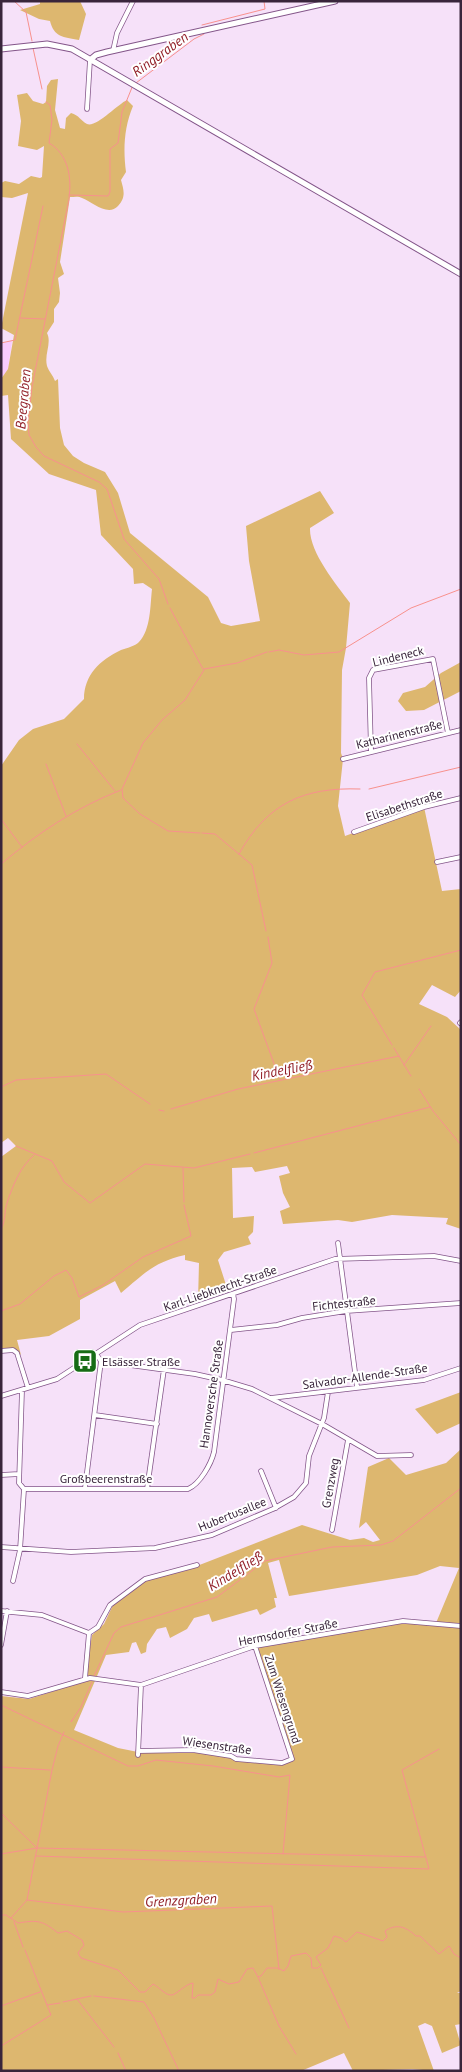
<svg xmlns="http://www.w3.org/2000/svg" width="462" height="2072" font-family="'PT Sans',sans-serif">
<rect width="100%" height="100%" fill="#f6e1f9"/>
<path fill="#f9cbfe" d="M12,341l-4,28 -7,10v-35z"/>
<path fill="#ddb76f" fill-rule="evenodd" d="M40,1h40l6,13 -7,26c-16,-3 -25,-3 -29,-19l-11,-2 -19,-9 20,-6z
M58,79l-3,31 5,18 5,1 1,-11 5,-5c8,2 10,8 16,11 9,4 31,-20 40,-24l6,6c-9,22 -10,43 -7,66l-5,8c3,11 5,17 -3,26 -10,11 -26,-4 -36,-8 -3,-2 -8,-1 -12,-1l-10,65 4,12 -6,4 2,15 -1,9 -5,7v13l-7,11c5,10 -3,21 0,33 2,6 6,9 8,15l3,-2 2,49 4,17 9,11 11,7 21,9 13,21 12,40 78,64 13,26 10,3 29,-5 -11,-60 -3,-35 74,-35 14,22 -24,15c-1,24 26,56 40,75l-4,45 -4,22 -1,83 2,6 -5,47 7,30 79,-29 18,84 19,-2v101l-6,7 -23,-12 -13,19 28,13 14,13v199l-15,-5 2,-6 -56,-3 -40,7 -14,-2 -55,4 -3,-13 10,-4 -7,-14 -4,-17 11,-3 -3,-7 -32,6 -3,-5 -20,1 1,50 21,-2 -1,16 -5,5 3,7 -27,8 -6,8 10,31 -30,10 1,-38 -14,-3v-5c-31,7 -40,18 -64,38l-6,-12 -35,19v19l-31,17 -32,4 4,15 -8,-7 -12,1v-192l15,-11 -8,-8 -7,5v-377l18,-26 14,-11 31,-10 20,-20c0,-24 16,-39 37,-49 6,-2 14,-4 18,-8 12,-13 11,-36 13,-53l-9,-6 -9,1 -1,-15 -32,-34 -5,-45 -47,-16 -38,-35 -3,-44 -7,1v-17l7,-10 6,-34 -13,-7 27,-135 -16,5 -11,-1v-14l4,-2 14,3 12,-8 9,2 2,-1 2,-31 -7,4 -19,-4 3,-25 -4,-26 10,-2 6,8 10,3 3,-2 1,-16 4,-6z
M461,662v29l-37,19 -18,1 -8,-10 5,-8 22,-6 16,-14z
M461,1392v31l-24,11 -22,-25z
M461,1449v542l-4,2h4v31l-6,1 6,20 -19,8 -10,-27 -7,-3 -7,3 16,45 -22,-2 -59,2 -9,-18 -43,18h-300v-375l28,3 59,-19 -1,-14 5,-31 12,-11 9,-19 33,-26 38,-8 118,-46 48,15 14,-2 9,4 7,-2 -14,-18 -7,6 9,-61 21,-9 17,17 40,-12zM279,1560l10,36 128,-21 23,-9 19,2 -23,55 -33,-2 -148,25 36,114 -8,4 -49,-4 -3,-4 -25,-3 -68,-1 -20,-4 -44,-18 32,-75 23,-3 3,-9 4,-1 5,12 5,-2 1,-8 10,-15 9,-2 4,11 17,-9 7,-11 15,-4 3,8 45,-13 3,6 16,-8 -2,-9h3l-9,-35z"/>
<g fill="none" stroke-linecap="round" stroke-linejoin="round">
<path stroke="#f8918d" stroke-width="1" d="M14,1l12,11 6,29
M202,25l63,-16 -1,-8
M33,48l9,41
M136,83l58,-44 10,-5
M46,102l4,3 2,15 -3,23c19,11 23,34 20,55
M69,195l39,1 2,-4v-43l8,-6 4,-31 11,-27
M69,199l-37,188 -4,35 1,13 7,12 8,9 55,26 8,7 17,50 35,40 9,25
M20,318l25,1
M1,343l14,-3 28,-134
M170,608l33,61
M269,652l10,-2 25,5 35,-3 72,-44 50,-19
M204,669l33,-6 30,-11
M77,744l38,47
M46,764l20,52
M369,789l92,-22
M1,819l21,28
M200,833l-32,-2 -28,-17 -17,-16 -1,-9 21,-46 19,-23 23,-20 19,-30
M202,833l13,1 37,31 14,66
M239,854c28,-51 65,-67 121,-65
M1,864c37,-31 74,-56 120,-74
M268,937l4,26 -18,46 22,60
M392,1045l-30,-50 13,-23 86,-22
M394,1048l17,28
M404,1065l27,-39
M278,1073l2,6
M1,1087l15,-7 90,-6 44,30
M419,1089l14,22 28,34
M171,1109l67,-20 161,-33
M159,1110l5,1
M16,1146l36,15 12,21 26,21 55,-39 49,4 56,-14
M254,1153l176,-46
M183,1168l1,34
M1,1229c5,-8 3,-17 6,-26 6,-18 13,-36 27,-48
M1,1311l19,-7 34,-28 12,-6 6,8 7,19 24,-12 40,-28 48,-21 -7,-31
M94,1676l20,-43 7,-6 96,-30 48,-36 67,-14 49,-2 12,-4 68,-53
M1,1705l127,61h10l18,-6 57,6 66,11 11,-2 -7,79
M72,1720l-1,2 10,-15 11,-25
M1,1767l49,3
M1,1813l36,35
M1,1854l36,-6 388,9
M36,1856l393,13 -27,-99 37,-21
M27,1900l96,12 149,-6 7,63
M1,1915h5l12,8c19,-3 24,-3 40,10l9,-2 15,9 2,5 -6,8 3,5 37,12 22,22h5l8,-8c6,3 12,11 18,11 4,1 14,-11 22,-12l-1,15h3l3,-3h13l4,-3 3,-13 11,5 10,-2 8,-13 6,-1 5,9 3,-1 6,-8h10l7,3 4,-5 3,-10 15,-3 5,5 1,10h6l3,-3 -5,-8 12,-9 6,-12 7,2 5,4 11,-10 26,9 4,-4 -2,-6c12,-8 21,-4 31,5h4l19,18 10,-8 5,8 7,4
M11,1918l16,-18 25,-130 6,-24 6,-14
M14,1922l9,25
M321,1968l28,60
M258,1977l21,49 17,28
M94,1996l50,6 10,16 25,53
M77,1999l37,48
M63,2002l28,-6
M47,2005l13,-2
M1,2006l39,-14
M1,2046l50,-31 -26,-65
M118,2053l8,18"/>
<defs>
<path id="minor" d="M113,51l4,-18 16,-32
M87,109l3,-49
M371,751l-2,-73 4,-8 60,-11 15,74
M343,759l118,-29
M354,832l70,-25 37,-9
M437,862l24,-5
M460,1023l1,-1
M338,1243l19,144
M231,1330l46,-5 25,-7 44,-7 115,-8
M1,1351l12,-1 4,3 11,35
M96,1354l5,7 94,13 27,6 30,9 70,35 55,32 34,-1
M1,1396l56,-17 83,-54 195,-66 99,-3 27,5
M271,1398l153,-18 37,-12
M95,1415l62,9
M261,1471l15,37
M1,1475l18,-1
M85,1488l16,-127
M24,1489h164c12,-5 23,-25 26,-37l20,-153 -1,-5
M147,1489l17,-120
M332,1530l16,-90
M1,1547l70,5 84,-4 57,-13 61,-26 21,-12 12,-14 3,-27 15,-38 4,-26
M13,1581l7,-31 4,-61 -5,-6 3,-93
M1,1611l41,4 47,18 -4,45
M89,1633l9,-6 12,-22 35,-26 52,-14
M1,1645l6,-34
M1,1692l27,4 62,-18 51,7 114,-39 148,-25 58,5
M138,1751l55,-1 38,6 5,3 46,4 10,-4 -37,-113
M138,1755l3,-70"/>
<path id="major" d="M1,49l46,-5 25,5 389,225
M90,60l6,-5 11,-3 228,-51"/>
</defs>
<use href="#minor" stroke="#835589" stroke-width="5.5"/>
<use href="#major" stroke="#835589" stroke-width="7"/>
<use href="#minor" stroke="#fff" stroke-width="4"/>
<use href="#major" stroke="#fff" stroke-width="5"/>
</g>
<defs>
<symbol id="bus-square" viewBox="-11 -11 22 22"><rect x="-9" y="-9" width="18" height="18" rx="4" fill="#166c15" stroke="#fff"/><path d="M-5-6H5V4H4V6H2V4H-2V6H-4V4H-5ZM-3.5-4V0h7V-4ZM-3.5 1.2v1.5H-2V1.2ZM2 1.2v1.5H3.5V1.2Z" fill="#fff"/></symbol>
</defs>
<g fill-rule="evenodd">
<use href="#bus-square" x="71" y="1347" width="28" height="28"/>
</g>
<g text-anchor="middle" dominant-baseline="central" stroke-width="4" stroke-linejoin="round" paint-order="stroke">
<g font-size="12" fill="#39253b" stroke="#fff">
<text transform="translate(398 656) rotate(-14)">Lindeneck</text>
<text transform="translate(399 734) rotate(-14)">Katharinenstraße</text>
<text transform="translate(404 805) rotate(-18)">Elisabethstraße</text>
<text transform="translate(220 1288) rotate(-19)">Karl-Liebknecht-Straße</text>
<text transform="translate(344 1303) rotate(-6)">Fichtestraße</text>
<text transform="translate(365 1376) rotate(-8)">Salvador-Allende-Straße</text>
<text transform="translate(211 1394) rotate(-82)">Hannoversche Straße</text>
<text x="106" y="1478">Großbeerenstraße</text>
<text transform="translate(330 1483) rotate(-80)">Grenzweg</text>
<text transform="translate(232 1514) rotate(-22)">Hubertusallee</text>
<text transform="translate(288 1632) rotate(-11)">Hermsdorfer Straße</text>
<text transform="translate(283 1699) rotate(72)">Zum Wiesengrund</text>
<text transform="translate(217 1745) rotate(8)">Wiesenstraße</text>
</g>
<g font-size="12" fill="#39253b" stroke="#fff" text-anchor="start">
<text x="102" y="1361">Elsässer Straße</text>
</g>
<g font-size="14" font-style="italic" fill="#922028" stroke="#fff">
<text transform="translate(160 54) rotate(-36)">Ringgraben</text>
<text transform="translate(23 399) rotate(-85)">Beegraben</text>
<text transform="translate(282 1070) rotate(-11)">Kindelfließ</text>
<text transform="translate(235 1571) rotate(-32)">Kindelfließ</text>
<text transform="translate(181 1900) rotate(-3)">Grenzgraben</text>
</g>
</g>
<rect width="462" height="2072" fill="none" stroke="#39253b" stroke-width="5"/>
</svg>
